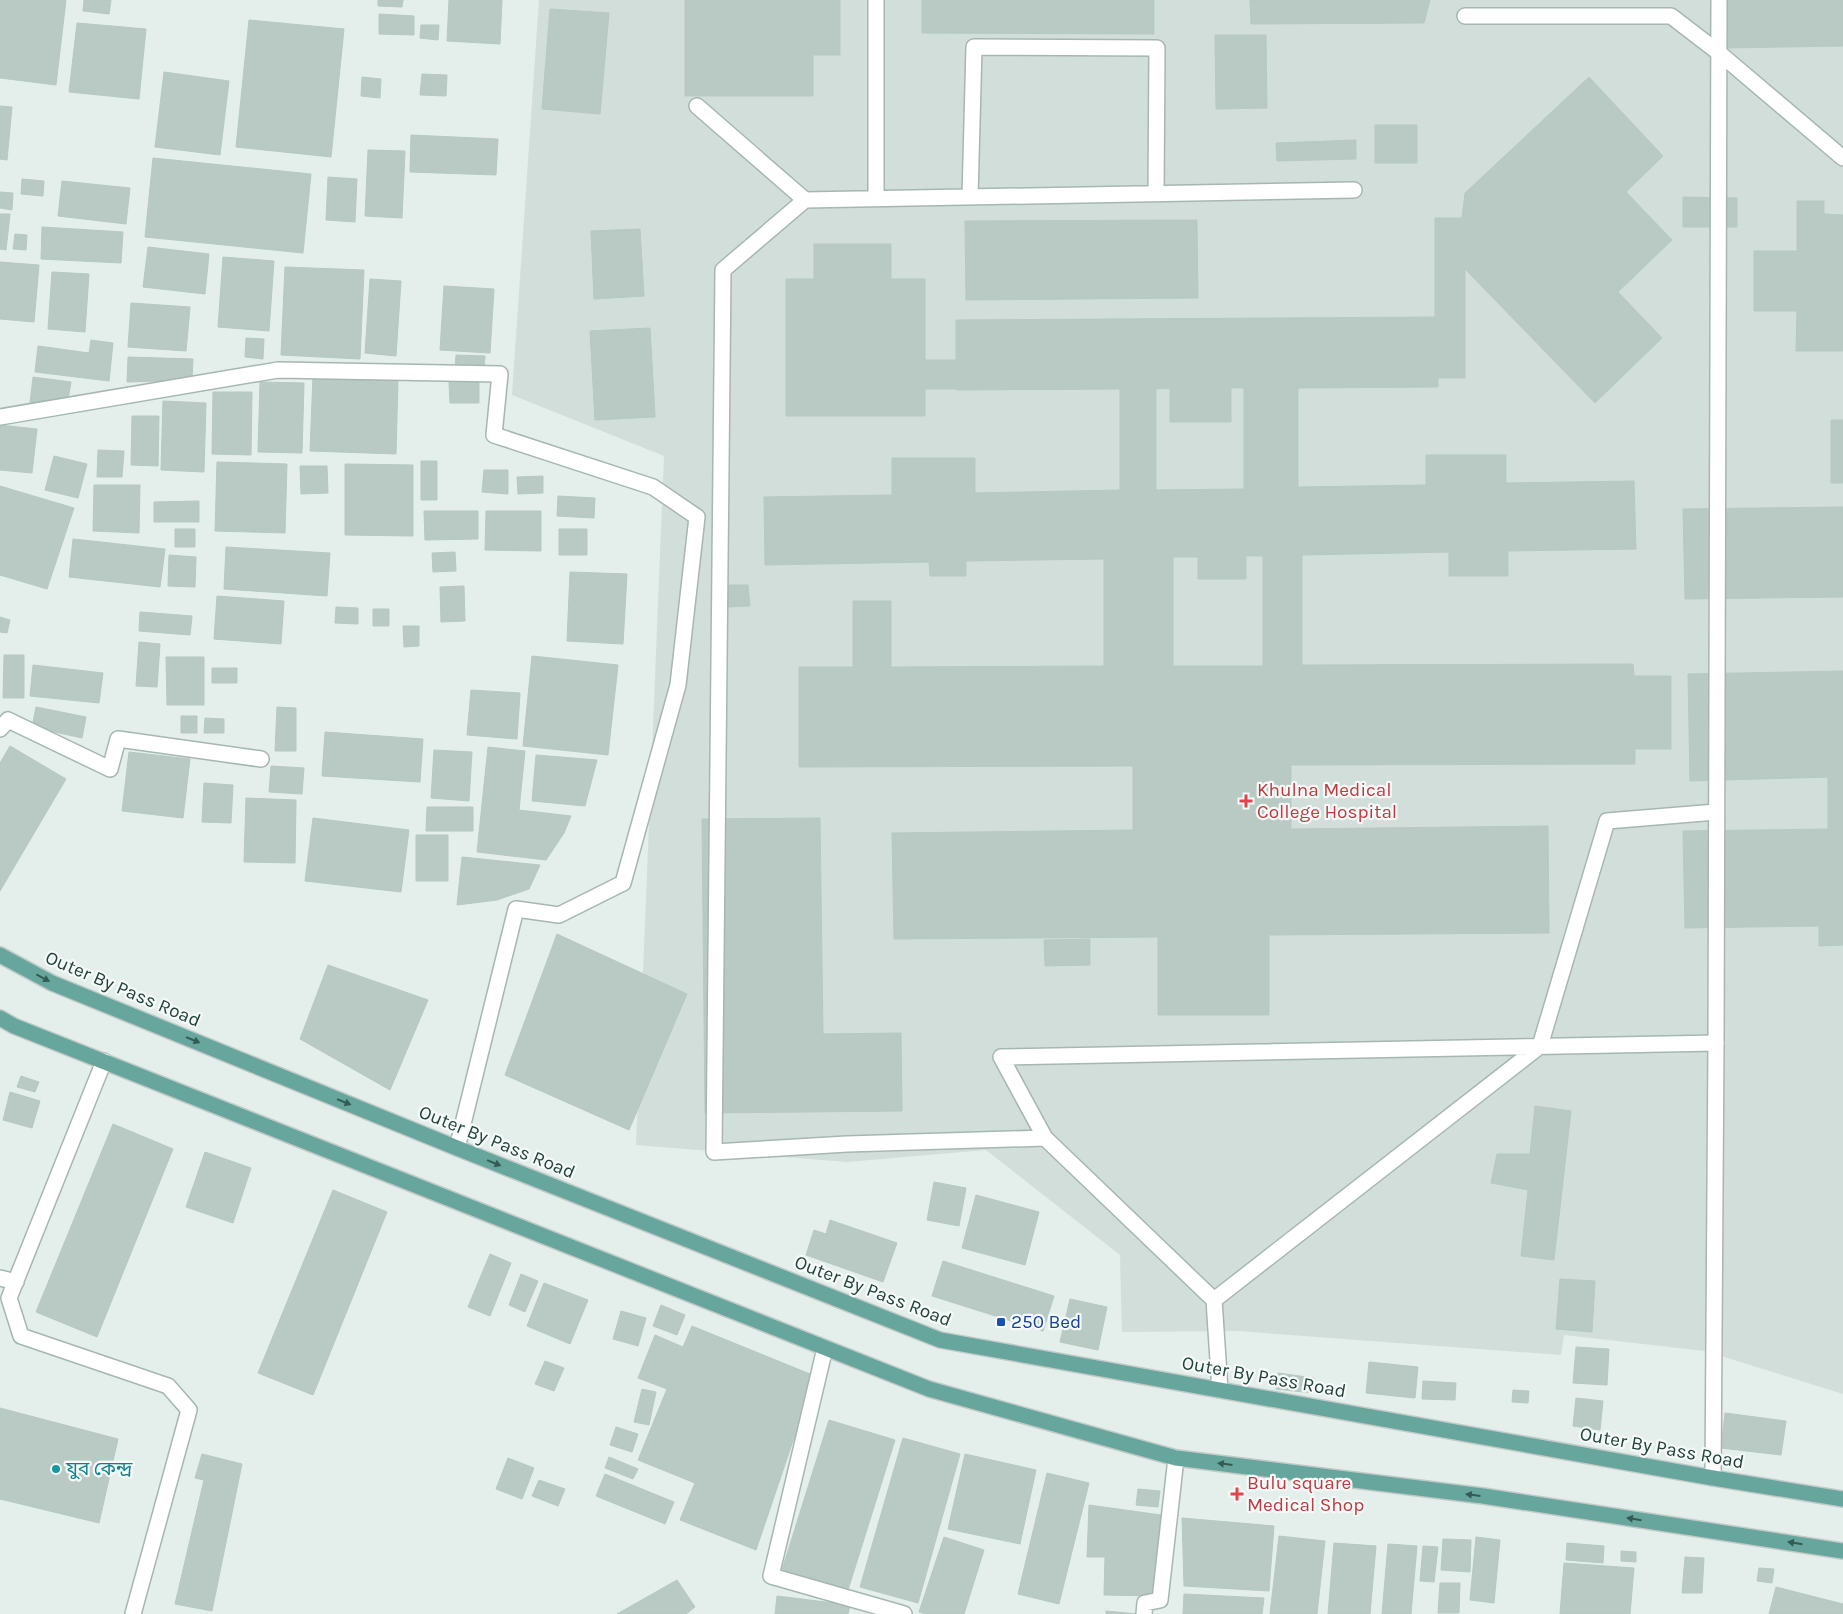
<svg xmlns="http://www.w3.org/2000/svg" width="1843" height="1614" font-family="Karla,'Noto Sans Bengali',sans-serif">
<rect width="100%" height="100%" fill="#e4eeeb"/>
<path fill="#d2deda" d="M539,0h1304v1394l-138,-43 -141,-16 -3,20 -324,-24 -115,1 -2,-77 -134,-105 -139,12 -211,-17 28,-689 -152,-61z"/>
<path fill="#b9c9c4" stroke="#b6c9c3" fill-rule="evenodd" d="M0,0h66l-10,85 -56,-7z
M84,0h27l-2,14 -26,-3z
M378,0h25l-1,7 -24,-1z
M449,0h53l-2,44 -53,-3z
M685,0h155v55h-27v41h-128z
M922,0h232v34l-232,-1z
M1250,0h180l-6,23 -173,1z
M1725,0h118v46l-117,2z
M550,9l59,4 -9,101 -58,-5z
M379,14l35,2v19l-35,-1z
M249,20l95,9 -13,128 -95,-10z
M77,23l69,6 -7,70 -70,-7z
M421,25h18l-1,15 -18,-2z
M1215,35h51l1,73 -51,1z
M164,72l65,9 -9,74 -65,-8z
M422,74l25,1 -1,21 -26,-1z
M362,77l19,2 -1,19 -19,-2z
M1589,77l74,79 -37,36 46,48 -54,52 44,46 -67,65 -130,-134v109h-27v9l-140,1v99l128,-2v-30h80v28l128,-2 2,68 -128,2v25h-59v-24l-147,3v110l331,-1 1,12h37v73h-36v15l-344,1v64l257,-3 1,107 -280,2v80h-111v-78l-264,2 -2,-106 241,-3v-64l-334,1v-100h54v-66h38v66l213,-1v-107l-138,2v15h-36l-1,-14 -164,3 -1,-68 128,-2v-37h83v35l145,-3v-101l-163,1v-1h-32v27h-139v-137h28v-35h77v35h34v81h31v-40l479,-3v-99h27l3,-25zM1170,388v34h61v-34h13v101l-88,1v-101zM1246,556h17v110h-90v-109h25v22h48z
M0,106l12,1 -5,53 -7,-1z
M1375,125h42v38h-42z
M411,135l87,4 -2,36 -86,-3z
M1356,140v19l-79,2 -1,-18z
M368,150l37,1 -3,67 -37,-2z
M153,158l158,16 -8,79 -158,-16z
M328,177l29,2 -2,43 -29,-2z
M22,179l22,2 -1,15 -22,-2z
M62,181l68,7 -4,36 -68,-8z
M0,192l13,1 -1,17 -12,-2z
M1683,197l54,1v29h-54z
M1797,201h27v13l19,1v136h-47l1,-40h-43v-60h43z
M0,214h10l-4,36 -6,-1z
M1197,220l1,78 -232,2 -1,-79z
M42,227l81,5 -2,31 -80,-4z
M640,229l4,67 -50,3 -3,-68z
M15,234l12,1 -1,15 -13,-1z
M148,247l61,7 -4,40 -62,-7z
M223,257l51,4 -5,70 -51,-4z
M0,262l39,3 -5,57 -34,-3z
M285,267l79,3 -4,89 -79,-4z
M52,272l37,2 -4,58 -37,-3z
M370,279l31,2 -5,75 -31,-3z
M444,286l50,3 -4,64 -50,-3z
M131,303l59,4 -4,44 -58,-4z
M650,328l5,89 -60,3 -5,-89z
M246,338l18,1 -1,20 -18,-2z
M91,340l22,3 -4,38 -74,-9 3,-26 51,7z
M456,355l29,1 -1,14h-29z
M128,357l65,2 -1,21 -65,2z
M313,376l85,3 -2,75 -86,-3z
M33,377l38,5 -3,18 -38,3z
M260,382l44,1 -2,70 -44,-1z
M449,382h30v21h-29z
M213,392h39l-1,63 -39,-1z
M163,401l43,2 -2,69 -43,-2z
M132,416h27l-1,50 -27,-1z
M1831,420h12v63h-12z
M0,425l37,4 -5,44 -32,-3z
M98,450l26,1 -2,26h-25z
M54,456l33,8 -9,34 -33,-8z
M421,461h16v39h-16z
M217,462l70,2 -2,69 -70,-2z
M345,464l68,1v71l-68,-1z
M300,466h27l1,27 -27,1z
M484,470h24v24l-26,-2z
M543,476v17l-25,1 -1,-17z
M94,485h46l-1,48 -46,-2z
M0,486l74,22 -27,81 -47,-14z
M558,496l37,2 -1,20 -37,-2z
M199,501v21h-45v-20z
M1843,507v90l-158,2 -2,-90z
M424,511h54v28l-53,1z
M486,511h55v40l-56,-1z
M175,529h20v18h-20z
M559,529h28v26h-28z
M73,539l92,10 -5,38 -91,-10z
M226,547l104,6 -3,43 -103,-7z
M455,552l1,19 -23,1 -1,-19z
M169,555l27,2 -1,30 -27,-1z
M570,572l57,2 -4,70 -56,-3z
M726,585h22l2,21 -23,1z
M464,586l1,35 -24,1 -1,-35z
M217,596l67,5 -3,43 -67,-5z
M336,607l22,1v16l-23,-1z
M373,609h16v17h-16z
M140,612l52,4 -2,19 -51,-4z
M0,617l10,3 -3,13 -7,-1z
M403,626h16v20l-15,1z
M139,642l21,2 -3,43 -21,-1z
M4,655h20v43h-21z
M532,656l86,9 -10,90 -85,-9z
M166,657h38v48h-37z
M33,665l70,8 -4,30 -69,-7z
M212,668h25v15h-25z
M1843,671v274l-24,1v-20l-134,2 -2,-97 145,-2v-52l-138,4 -2,-107z
M471,690l49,3 -3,46 -50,-4z
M36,707l50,10 -4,21 -50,-11z
M277,707l19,1v43h-21z
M181,716h16v17h-16z
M205,718l19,1v14h-20z
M325,732l98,7 -3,43 -98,-6z
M10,746l56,33 -66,112v-128z
M488,747l37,4 -6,59 52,6 -7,17 -18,27 -69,-8z
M434,750l38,2 -3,49 -38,-3z
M129,752l61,7 -7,59 -61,-7z
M536,755l61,5 -12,46 -53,-5z
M271,766l33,2 -2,26 -33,-2z
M204,783l29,2 -2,38 -29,-1z
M246,798l50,2 -1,63 -51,-1z
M427,807h46v24h-47z
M313,818l96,12 -8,62 -96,-11z
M820,818l3,216 78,-1 1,78 -197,2 -3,-294z
M416,835h32v46h-32z
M462,857l78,8 -11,24 -32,11 -40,5z
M557,934l130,60 -58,136 -124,-55z
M1090,939v26l-45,1 -1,-26z
M328,965l100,35 -38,90 -90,-51z
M21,1076l18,6 -4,10 -18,-5z
M10,1092l30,9 -8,27 -29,-8z
M1535,1106l36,5 -17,149 -33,-4 7,-66 -37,-7 6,-29h33z
M113,1124l60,25 -76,188 -61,-25z
M205,1152l46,16 -18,55 -47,-16z
M934,1182l32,6 -7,38 -32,-6z
M333,1190l54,22 -74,183 -55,-22z
M976,1195l63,17 -14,53 -63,-17z
M830,1220l67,23 -14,39 -77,-27 8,-25 12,4z
M490,1254l21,9 -21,53 -22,-9z
M943,1261l111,35 -11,35 -111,-35z
M521,1274l17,7 -13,31 -16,-7z
M1560,1279l35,2 -3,51 -36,-3z
M544,1283l44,17 -18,44 -43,-18z
M1070,1299l37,8 -9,43 -38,-8z
M661,1305l24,10 -8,20 -24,-9z
M621,1311l25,7 -8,28 -25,-7z
M692,1326l123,50 -59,174 -76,-30 15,-37 -57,-23 29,-71 -29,-11 17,-43 28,12z
M1576,1347l33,2 -2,36 -34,-2z
M545,1361l19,7 -10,23 -19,-7z
M1369,1362l49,5 -3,31 -49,-5z
M1278,1373l36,5 -1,15 -37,-4z
M1423,1381l33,2 -1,17 -33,-1z
M642,1389l14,3 -7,33 -15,-3z
M1513,1390l16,1 -1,12 -16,-1z
M1576,1398l27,3 -3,29 -27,-4z
M0,1408l118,31 -19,84 -99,-24z
M1725,1413l61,8 -5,34 -60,-7z
M829,1420l66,20 -47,150 -66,-20z
M616,1427l22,7 -6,18 -22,-7z
M903,1438l57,16 -42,149 -58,-16z
M202,1454l40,10 -30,147 -37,-7 29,-124 -9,-2z
M965,1454l71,16 -16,74 -72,-15z
M609,1457l29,12 -5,10 -28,-11z
M508,1458l26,10 -12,31 -26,-10z
M1047,1473l42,10 -30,121 -41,-10z
M605,1474l69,28 -9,22 -69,-28z
M539,1480l26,9 -7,17 -26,-10z
M1138,1489l22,2 -2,16 -22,-2z
M1089,1505l72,10 -3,81 -54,-1 1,-38h-18z
M1182,1518l92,8 -5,65 -85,-5z
M1279,1536l46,5 -8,73h-47z
M944,1537l40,13 -20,64h-38l-7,-2z
M1476,1537l24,3 -6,63 -24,-3z
M1443,1539l28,1 -1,32 -29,-2z
M1334,1543l42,3 -6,68h-42z
M1567,1543l37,3 -1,17 -37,-3z
M1388,1544l29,2 -6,68h-29z
M1423,1546l15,1 -4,35 -14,-1z
M1621,1551l15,1v10l-15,-1z
M1685,1557l19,1 -2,35h-20z
M1564,1563l70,5 -4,46h-70z
M1759,1568l15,1 -2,14 -15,-2z
M677,1580l18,27 -9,7h-69z
M1440,1583h20l-1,30h-21z
M1776,1587l67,17v10h-74z
M1184,1594l80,4 -2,16h-79z
M777,1596l73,9 -2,9h-73z
M1106,1611l32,3h-32z"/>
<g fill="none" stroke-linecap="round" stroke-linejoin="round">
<defs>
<path id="lane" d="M876,0v198
M1465,16h206l47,36 125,106
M697,106l108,94
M970,197l4,-150 183,1 -1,146
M1045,1138l-198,6 -133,8 9,-882 82,-70 549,-10
M1214,1300l-169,-162 -44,-81 715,-14
M1220,1390l-6,-90 326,-254 67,-225 109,-9"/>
<path id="street" d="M0,417l278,-47 222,4 -6,61 159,52 44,30 -19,168 -55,198 -64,32 -43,-6 -59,239
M0,729l8,-9 102,49 8,-30 143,20
M104,1061l-95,237 12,38 147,50 21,24 -56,204
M0,1278l16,4
M825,1348l-54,228 133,38
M1713,1478l3,-435 3,-1043
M1144,1614l1,-11 15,-3 16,-142"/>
<path id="primary" d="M0,955l52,28 405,165 483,192 773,138 130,21
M0,1018l14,8 915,363 247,69 307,38 360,55"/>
</defs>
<use href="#lane" stroke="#a6b7b3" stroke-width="18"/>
<use href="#street" stroke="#a6b7b3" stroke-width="18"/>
<use href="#primary" stroke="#c1cac8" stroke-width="18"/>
<use href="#lane" stroke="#fff" stroke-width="15"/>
<use href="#street" stroke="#fff" stroke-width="15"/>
<use href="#primary" stroke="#66a69c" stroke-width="15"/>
</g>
<defs><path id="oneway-solid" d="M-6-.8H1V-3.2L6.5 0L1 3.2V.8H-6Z" transform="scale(1.25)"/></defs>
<g fill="#335b54">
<use href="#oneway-solid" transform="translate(43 978) rotate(28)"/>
<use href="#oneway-solid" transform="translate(193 1040) rotate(22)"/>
<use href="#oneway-solid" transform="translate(344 1102) rotate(22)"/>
<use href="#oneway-solid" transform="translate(494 1163) rotate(22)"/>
<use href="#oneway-solid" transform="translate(1225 1464) rotate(-173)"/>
<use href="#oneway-solid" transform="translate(1473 1495) rotate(-173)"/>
<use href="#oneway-solid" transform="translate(1634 1519) rotate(-171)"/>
<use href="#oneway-solid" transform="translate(1795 1543) rotate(-171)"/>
</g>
<g fill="#e0444e" stroke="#f5faf8" stroke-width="2">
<path d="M1243.5 793.5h5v5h5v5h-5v5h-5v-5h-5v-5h5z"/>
<path d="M1234.5 1486.5h5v5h5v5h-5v5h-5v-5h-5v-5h5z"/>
</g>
<rect fill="#1a4fb4" stroke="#f5faf8" stroke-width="2" x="996" y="1317" width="10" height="10" rx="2.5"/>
<circle fill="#0f9aa8" stroke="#f5faf8" stroke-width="2" cx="56" cy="1469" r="5"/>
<g text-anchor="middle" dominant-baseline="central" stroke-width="4.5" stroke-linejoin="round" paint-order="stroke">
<g font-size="19" fill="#be3a42" stroke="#f5faf8" text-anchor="start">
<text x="1257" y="790">Khulna Medical<tspan x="1257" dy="22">College Hospital</tspan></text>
<text x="1247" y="1483">Bulu square<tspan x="1247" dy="22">Medical Shop</tspan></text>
</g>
<g font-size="19" fill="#22423c" stroke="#f5faf8">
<text transform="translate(123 989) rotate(23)">Outer By Pass Road</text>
<text transform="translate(497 1142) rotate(22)">Outer By Pass Road</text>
<text transform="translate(873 1291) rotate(21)">Outer By Pass Road</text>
<text transform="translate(1264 1377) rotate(10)">Outer By Pass Road</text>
<text transform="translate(1662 1448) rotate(10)">Outer By Pass Road</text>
</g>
<g font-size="19" fill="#164399" stroke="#f5faf8" text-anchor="start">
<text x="1011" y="1322">250 Bed</text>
</g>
<g font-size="19" fill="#0d838f" stroke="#f5faf8" text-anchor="start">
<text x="66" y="1469">যুব কেন্দ্র</text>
</g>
</g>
</svg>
